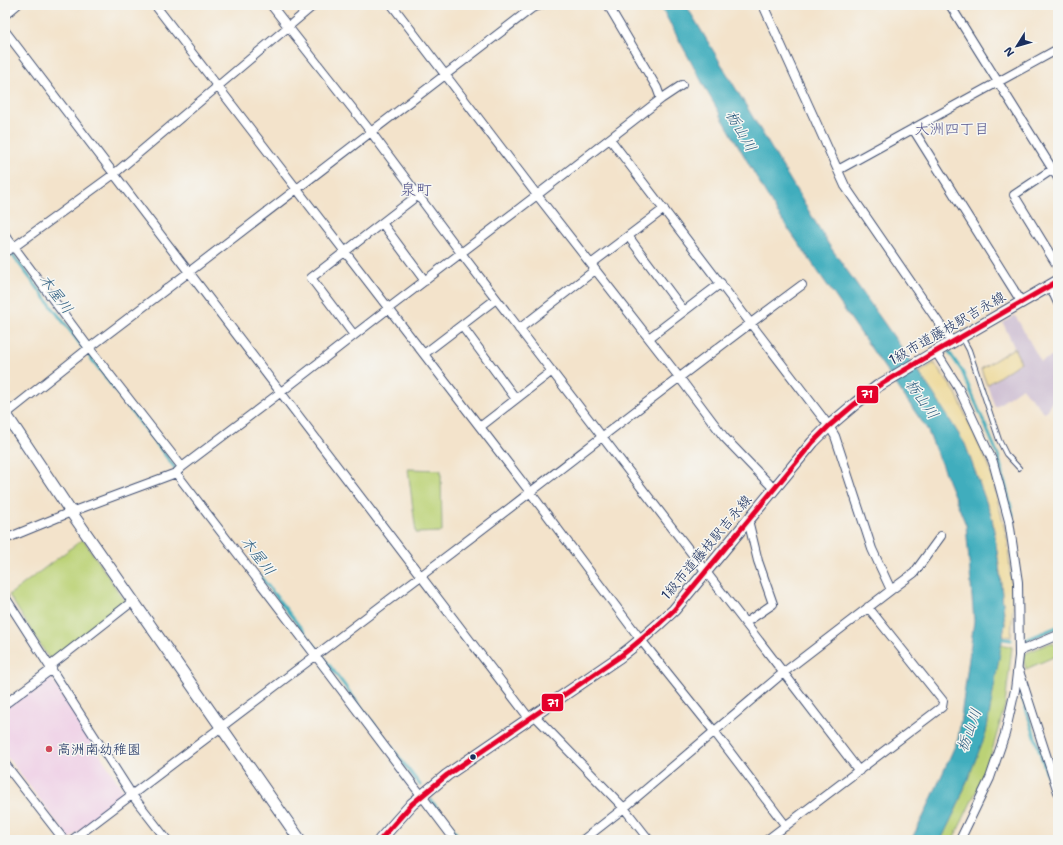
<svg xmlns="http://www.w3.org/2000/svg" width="1063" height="845" font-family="'Shantell Sans','Klee One',sans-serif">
<rect width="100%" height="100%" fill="#f6f6f2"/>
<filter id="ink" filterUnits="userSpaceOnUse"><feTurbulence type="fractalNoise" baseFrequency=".025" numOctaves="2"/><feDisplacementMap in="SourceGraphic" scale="8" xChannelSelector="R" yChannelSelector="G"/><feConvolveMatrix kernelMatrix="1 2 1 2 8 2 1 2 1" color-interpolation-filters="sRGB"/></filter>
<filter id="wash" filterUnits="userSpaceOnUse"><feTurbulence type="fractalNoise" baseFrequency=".012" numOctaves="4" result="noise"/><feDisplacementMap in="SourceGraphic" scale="16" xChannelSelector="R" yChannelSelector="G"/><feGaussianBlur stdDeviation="0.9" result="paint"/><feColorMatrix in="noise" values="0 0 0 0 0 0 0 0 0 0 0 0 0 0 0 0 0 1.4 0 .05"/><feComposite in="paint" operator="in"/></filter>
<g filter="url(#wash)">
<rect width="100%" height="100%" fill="#f3e3cb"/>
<path fill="#efd0e6" d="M49,674l77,121 -56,44 -65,-85v-47z"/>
<path fill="#cdbed2" d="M1015,315l26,47 11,-6 5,10h1v26l-13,21 -23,-25 -27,19 -8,-22 34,-23 -18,-39z"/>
<path fill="#bbd276" stroke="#6b806a" d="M408,469l33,1 1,62 -26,1z
M83,539l43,64 -75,59 -42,-67z
M1050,643h3l5,5v7l-32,14 -3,-10 3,-6z
M1001,644l11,3 -7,58 -18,64 -34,71h-12l16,-33 29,-74z"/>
<path fill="#eeda9e" stroke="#84847e" d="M1014,348l7,14 -34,23 -6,-16z
M934,363l22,30 20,46 13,26 19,77 5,67 -2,28 -8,-1 2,-12 -6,-59 -7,-47 -27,-74 -46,-71z"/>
<path fill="#3fadbd" stroke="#2d6e8e" d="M660,5h26l143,240 65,92 39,56 32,51 27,74 7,47 6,59 -19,109 -29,74 -16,33h-30l13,-25 34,-76 16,-118 -8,-96 -39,-96 -151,-218 -67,-116z"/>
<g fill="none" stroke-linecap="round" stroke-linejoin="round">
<path stroke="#3fadbd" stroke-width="3" d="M11,253l73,96
M949,352l13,19 36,84 15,60
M87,353l88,115
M260,576l58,74
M999,638l12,2
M1026,640l31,-13 1,1
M323,657l97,128
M1021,693l37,116
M431,800l30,40"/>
</g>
</g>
<g filter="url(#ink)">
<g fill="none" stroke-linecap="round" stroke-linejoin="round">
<defs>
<path id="service" d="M962,337l7,13 30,90 7,14 13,14"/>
<path id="minor" d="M155,5l375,487 111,148 73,91 72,95
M271,5l100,127 90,121 398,518
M392,5l145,190 142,182 45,60 50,52
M763,5l82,181 107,156
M950,5l108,173
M5,15l12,-10
M5,31l524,687
M661,99l21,-14
M913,129l109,174
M1053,169l-39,26 44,72
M838,170l220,-121
M382,223l43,58
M5,235l84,113 93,119
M628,236l56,75
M5,252l9,-5 100,-73 200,-169
M591,264l73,-55
M1050,286l8,17
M462,326l54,73
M519,329l76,-59
M354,335l-43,-57 107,-83
M649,338l72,-55
M936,352l22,35 35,75 16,59 9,61 1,74 -4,34 -10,44 -15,44 -30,62
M424,354l72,-55
M6,414l83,-66 100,-76 343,-264 9,-3
M480,427l72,-56
M176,473l140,183 139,184
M5,539l66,-27 105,-39 6,-6 99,-75 108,-84 148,-113 124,-96 -4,-11 -49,-83
M891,590l23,-17 27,-37
M5,597l127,198 35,45
M745,623l28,-19 -15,-43 -10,-41
M1020,651l38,-16
M50,666l83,-65
M1019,671l39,121
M5,704l47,-35
M534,715l90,93 25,32
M5,764l59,76
M72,840c126,-96 253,-191 379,-287 117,-89 233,-181 351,-268
M583,840l41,-32 159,-135 108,-83 -19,-41 -37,-113 -6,-10 -219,-287
M767,840l175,-133 1,-6 -75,-94"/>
<path id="tertiary" d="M5,413l66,99 229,328
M380,840l32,-36 35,-29 171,-117c20,-15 38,-31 56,-48l139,-168 16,-16 27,-23 22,-17 52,-31 128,-74"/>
</defs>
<use href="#service" stroke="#3b4a6e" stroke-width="6"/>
<use href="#minor" stroke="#3b4a6e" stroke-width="10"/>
<use href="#tertiary" stroke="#3b4a6e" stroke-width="13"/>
<use href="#service" stroke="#fff" stroke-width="4"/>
<use href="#minor" stroke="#fff" stroke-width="8"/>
<use href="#tertiary" stroke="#fff" stroke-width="11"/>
<defs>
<path id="bus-1" d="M380,840l32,-36 35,-29 171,-117c20,-15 38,-31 56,-48l139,-168 16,-16 27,-23 22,-17 52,-31 128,-74"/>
</defs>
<use href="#bus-1" stroke="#f6f6f2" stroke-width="8"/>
<use href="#bus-1" stroke="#e4002b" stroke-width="5"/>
</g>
</g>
<circle fill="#d1495b" stroke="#f6f6f2" stroke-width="1.5" cx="49" cy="749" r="4"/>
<circle fill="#1b2f5e" stroke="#f6f6f2" stroke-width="1.5" cx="473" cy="757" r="3.5"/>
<g text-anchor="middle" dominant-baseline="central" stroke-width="3" stroke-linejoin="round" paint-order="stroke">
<g font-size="14" fill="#1b2f5e" stroke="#f6f6f2">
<text transform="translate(947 328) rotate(-30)">1級市道藤枝駅吉永線</text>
<text transform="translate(706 547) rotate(-50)">1級市道藤枝駅吉永線</text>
</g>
<g font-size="14" fill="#1b2f5e" stroke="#f6f6f2" text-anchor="start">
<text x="57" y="749">高洲南幼稚園</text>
</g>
<g font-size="15" fill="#56578e" stroke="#f6f6f2">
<text x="952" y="129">大洲四丁目</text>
</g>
<g font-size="15" font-style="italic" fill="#285b7f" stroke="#f6f6f2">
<text transform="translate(741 131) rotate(60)">栃山川</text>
<text transform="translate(56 294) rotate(53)">木屋川</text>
<text transform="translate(922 399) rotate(55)">栃山川</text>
<text transform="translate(258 556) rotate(52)">木屋川</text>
<text transform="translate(969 730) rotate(-70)">栃山川</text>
</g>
<g font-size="16" fill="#56578e" stroke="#f6f6f2">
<text x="416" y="189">泉町</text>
</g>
</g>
<g stroke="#f6f6f2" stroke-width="1.5">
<rect x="856" y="385" width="23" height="19" rx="4" fill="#e4002b"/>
<rect x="541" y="693" width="23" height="19" rx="4" fill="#e4002b"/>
</g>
<g font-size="11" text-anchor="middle" font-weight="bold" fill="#fff">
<text x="867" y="398">71</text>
<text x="553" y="707">71</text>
</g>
<rect width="1063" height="845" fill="none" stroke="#f6f6f2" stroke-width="20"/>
<g transform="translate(1017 46) rotate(233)" stroke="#f6f6f2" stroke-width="3" paint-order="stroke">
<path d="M0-3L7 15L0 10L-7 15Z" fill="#1b2f5e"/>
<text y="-6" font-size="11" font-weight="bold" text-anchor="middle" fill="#1b2f5e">N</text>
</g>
</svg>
